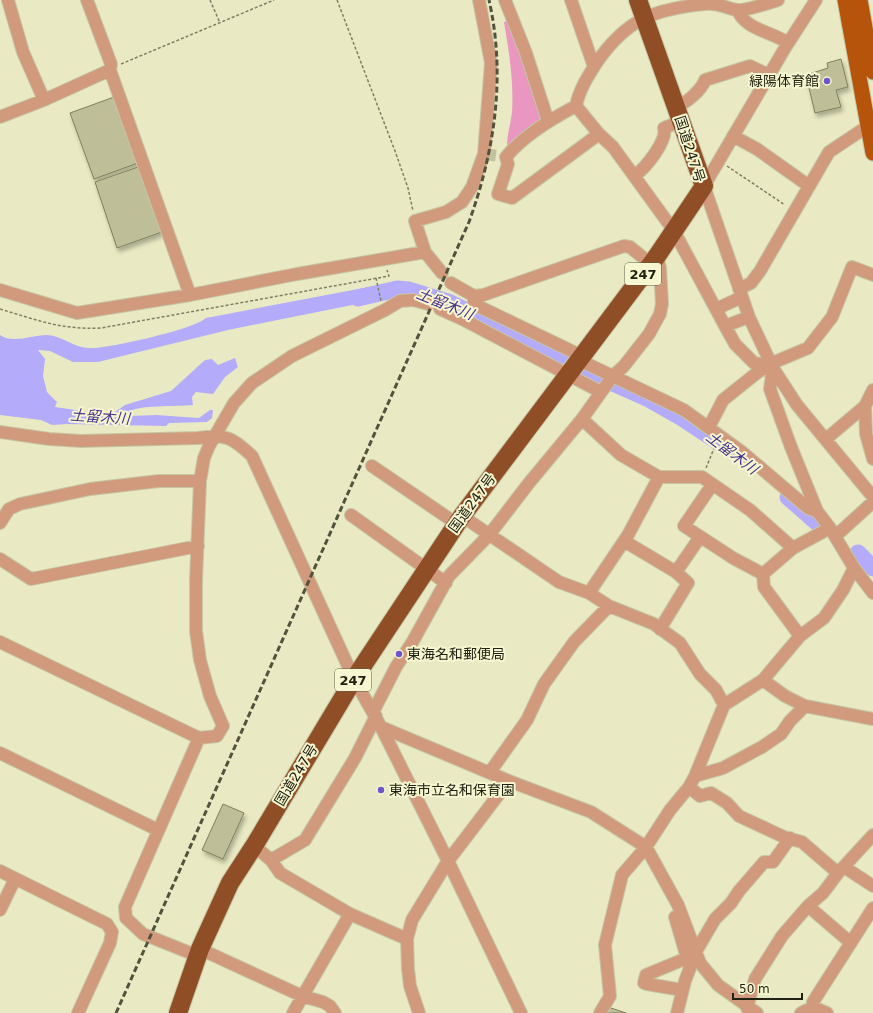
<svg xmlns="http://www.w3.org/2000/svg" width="873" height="1013" font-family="'DejaVu Sans','Noto Sans JP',sans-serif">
<defs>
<filter id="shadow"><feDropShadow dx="2" dy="4" stdDeviation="2" flood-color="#0004"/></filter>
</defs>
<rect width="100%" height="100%" fill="#e9eac3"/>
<path fill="#e996c0" d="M508,21l35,97 -36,28c0,-12 4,-23 5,-34 2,-30 -3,-61 -8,-90z"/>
<path fill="#b4abfb" d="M379,285l3,14 -154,31 -130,32h-25l-23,-11 -12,-1 7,9 -2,17 4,16 10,10 -2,5 49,7h8l13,-9 46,-14 34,-31 7,-1 6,6 17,-7 3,9 -13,10 -12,17 -17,-2 -4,5 1,8c-16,2 -56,-1 -66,8l3,3 26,-1 43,3 11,-8h3l-1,8 -5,4 -38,1 -3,3 -99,-2 -15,1 -11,-5 -41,-5v-80c13,9 32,0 47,0 15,1 26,12 41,13 16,2 107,-19 118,-30z"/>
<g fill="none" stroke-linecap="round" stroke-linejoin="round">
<path stroke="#b4abfb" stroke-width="17" d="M358,298l39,-9 12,1 39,12 110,53 21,13 70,31 30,17 50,33
M788,497l33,29
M858,553l15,15"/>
</g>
<path fill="#bebe98" stroke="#7f805c" filter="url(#shadow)" d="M841,59l7,28 -12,3 5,17 -26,6 -9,-38 22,-7 -1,-5z
M114,97l24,66 -44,16 -24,-66z
M138,167l24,65 -45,16 -22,-66z
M223,804l21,9 -21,46 -21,-9z
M608,1007l18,6h-20z"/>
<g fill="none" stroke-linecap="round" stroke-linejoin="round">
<path stroke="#c1c2a0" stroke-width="12" stroke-dasharray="12 6" stroke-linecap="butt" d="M484,154l22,3"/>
<defs>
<path id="minor" d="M8,0l15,52 21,48
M87,0l24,64 -1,6 80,225
M505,0l21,53 22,68
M571,0l23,67
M816,0l-31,48 -81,138 45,131 24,51 24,37 76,92
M738,11c8,19 35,21 50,32
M576,106l23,28 14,13 61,84 51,95 24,-9
M676,107c10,-4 25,-16 29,-27l45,-14 19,9
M0,117l44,-17 66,-30
M599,134l-87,64 -14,-4 10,-30 -2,-7c18,-22 45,-38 70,-51 3,-16 12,-30 21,-44 30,-43 57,-53 108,-58 14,-2 19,4 32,6 8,1 32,-7 41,-10
M733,136l24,13 52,37
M635,175c10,-6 33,-35 29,-47l17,-7
M442,273l-17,-21 -10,-31 31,-9 16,-10 10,-15 12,-33 7,-91 -12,-63
M451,283l23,13 9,-1 141,-49 6,1 21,17
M739,289l12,-6 9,-12 69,-119 39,-26
M0,290l77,23 113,-18 107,-21 128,-22
M474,296v7l6,4 102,49
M440,309l24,11 137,72
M716,309l26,-12
M725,326l10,18 19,19 17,2
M579,360l105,50 58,42 66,56 9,3
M773,368l-3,21 21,58 26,64 13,17 24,40 19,25
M865,406l1,28 7,25
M582,419l39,36 38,22h43l48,33 43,38 -30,26 1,13 36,49
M709,427l14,-27 35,-28 19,-11 31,-13 24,-31 20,-50 21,8
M0,432l49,7 32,2 117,-3c28,-4 34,-1 54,18l102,223 27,48 67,134 73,152
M826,439l39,-33 8,-16
M372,466l85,58
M712,485l-28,41 49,32 30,16
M351,515l95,68
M462,516l97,66 30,11 20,13 45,18 26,19 20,31 16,16 8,15
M0,523l9,-14 11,-5 70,-15 69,-8h41
M835,535l5,-3 33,-30
M624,541l52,31 12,11 -28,46
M793,548l37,-20
M0,559l31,20 167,-33
M676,572l24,-35
M589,593l39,-58 31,-58
M0,642l199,96 18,-2 6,-10 -13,-30 -10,-36 -4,-29v-51l4,-99 4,-23 5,-12 25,-43 18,-20 40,-27 93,-46 15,-9 13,-1 15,4
M763,680l22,16 20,10
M373,712l23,-45 17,-26 36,-65 40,-41 40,-52 53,-64 30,-42 12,-11 25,-32 11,-20 2,-10 -2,-36 -3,-12
M381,727l128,54 82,31 55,35 32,58 22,58 18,22 39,28
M0,753l158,77
M490,772l37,-52 17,-36 30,-42 35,-36
M695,776l28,-8 39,-21 19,-13 9,-13 15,-15 68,13
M689,787l11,9 11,-3 16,10 12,13 45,21 18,5 36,31 -15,20 -15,13 -26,30 -27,43 -8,29
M254,846l17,14 9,13 70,41 57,25
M271,860l34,-20 50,-82 21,-42
M844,867l29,19
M0,871l107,53 5,8 -2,11 -32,70
M838,873l35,-38
M808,906l43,37
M0,910l15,-31
M675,917l15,51 -5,13 -8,32
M200,949l102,47 21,6 7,4 5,7
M695,950l3,-2 17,-29 16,-16 8,-12 25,-29h9l17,-24
M198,956l-55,-22 -17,-16 -1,-11 74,-169
M682,990l-35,-6 -3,-1 2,-8 41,-17
M293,1013l57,-99
M419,1013l-9,-27 -2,-17 -1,-30 5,-19 36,-59 61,-80
M600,1013l10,-17 -5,-51 17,-70 24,-28 24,-37 19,-23 6,-11 29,-71 39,-25 37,-44 24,-18 19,-28 11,-22
M801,1013l12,-6
M827,1013l-14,-6v-5l60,-94"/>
<path id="major" d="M845,0l28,153
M860,0l13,72"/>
<path id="highway" d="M178,1013l22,-64 30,-66 24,-37 100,-167 108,-163 195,-260 47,-70 -66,-186"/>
</defs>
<use href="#minor" stroke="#c5c6a3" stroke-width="14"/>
<use href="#major" stroke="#c5c6a3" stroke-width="17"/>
<use href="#highway" stroke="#c5c6a3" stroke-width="20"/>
<path stroke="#7d7e64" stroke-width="1.5" stroke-dasharray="3 2" stroke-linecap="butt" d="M210,0l10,23
M337,0l58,151 13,37 5,23
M121,64l153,-64
M727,166l58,39
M376,278l5,23
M0,309c37,11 61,21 101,19l288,-52 -2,-6
M706,468l9,-22"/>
<use href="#minor" stroke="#d19a7d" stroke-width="12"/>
<use href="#major" stroke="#b6540c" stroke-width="15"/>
<use href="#highway" stroke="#904e27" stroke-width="18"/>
<path stroke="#52523e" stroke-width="3" stroke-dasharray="6 3" stroke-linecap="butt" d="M116,1013l353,-791c26,-72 37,-147 20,-222"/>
</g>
<g fill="#6e55ce" stroke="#f6f7d0" stroke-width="1.5">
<circle cx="827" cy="81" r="4"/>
<circle cx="399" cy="654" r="4"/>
<circle cx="381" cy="790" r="4"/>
</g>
<g text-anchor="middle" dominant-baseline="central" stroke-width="4" stroke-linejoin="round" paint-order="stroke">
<g fill="#f6f7d0" stroke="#61614c" stroke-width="1">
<rect x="625" y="263" width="36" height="22" rx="3"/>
<rect x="335" y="669" width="36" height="22" rx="3"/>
</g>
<g font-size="13" font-weight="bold" fill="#212113">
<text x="643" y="274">247</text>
<text x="353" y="680">247</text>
</g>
<g font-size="14" fill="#212113" stroke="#f6f7d0" text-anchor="start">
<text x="819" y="81" text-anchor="end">緑陽体育館</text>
<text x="407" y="654">東海名和郵便局</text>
<text x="389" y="790">東海市立名和保育園</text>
</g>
<g font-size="14" fill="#212113" stroke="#f6f7d0">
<text transform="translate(690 149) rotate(72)">国道247号</text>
<text transform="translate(472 503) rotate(-54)">国道247号</text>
<text transform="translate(296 775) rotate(-59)">国道247号</text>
</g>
<g font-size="15" font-style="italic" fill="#47338d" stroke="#f6f7d0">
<text transform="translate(445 304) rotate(22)">土留木川</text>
<text transform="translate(100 417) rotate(4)">土留木川</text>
<text transform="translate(732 453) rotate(37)">土留木川</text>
</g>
</g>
<path d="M733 993v6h69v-6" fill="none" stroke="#212113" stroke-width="2"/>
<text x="739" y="993" font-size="12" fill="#212113" stroke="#f6f7d0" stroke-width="3" paint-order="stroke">50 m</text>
</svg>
